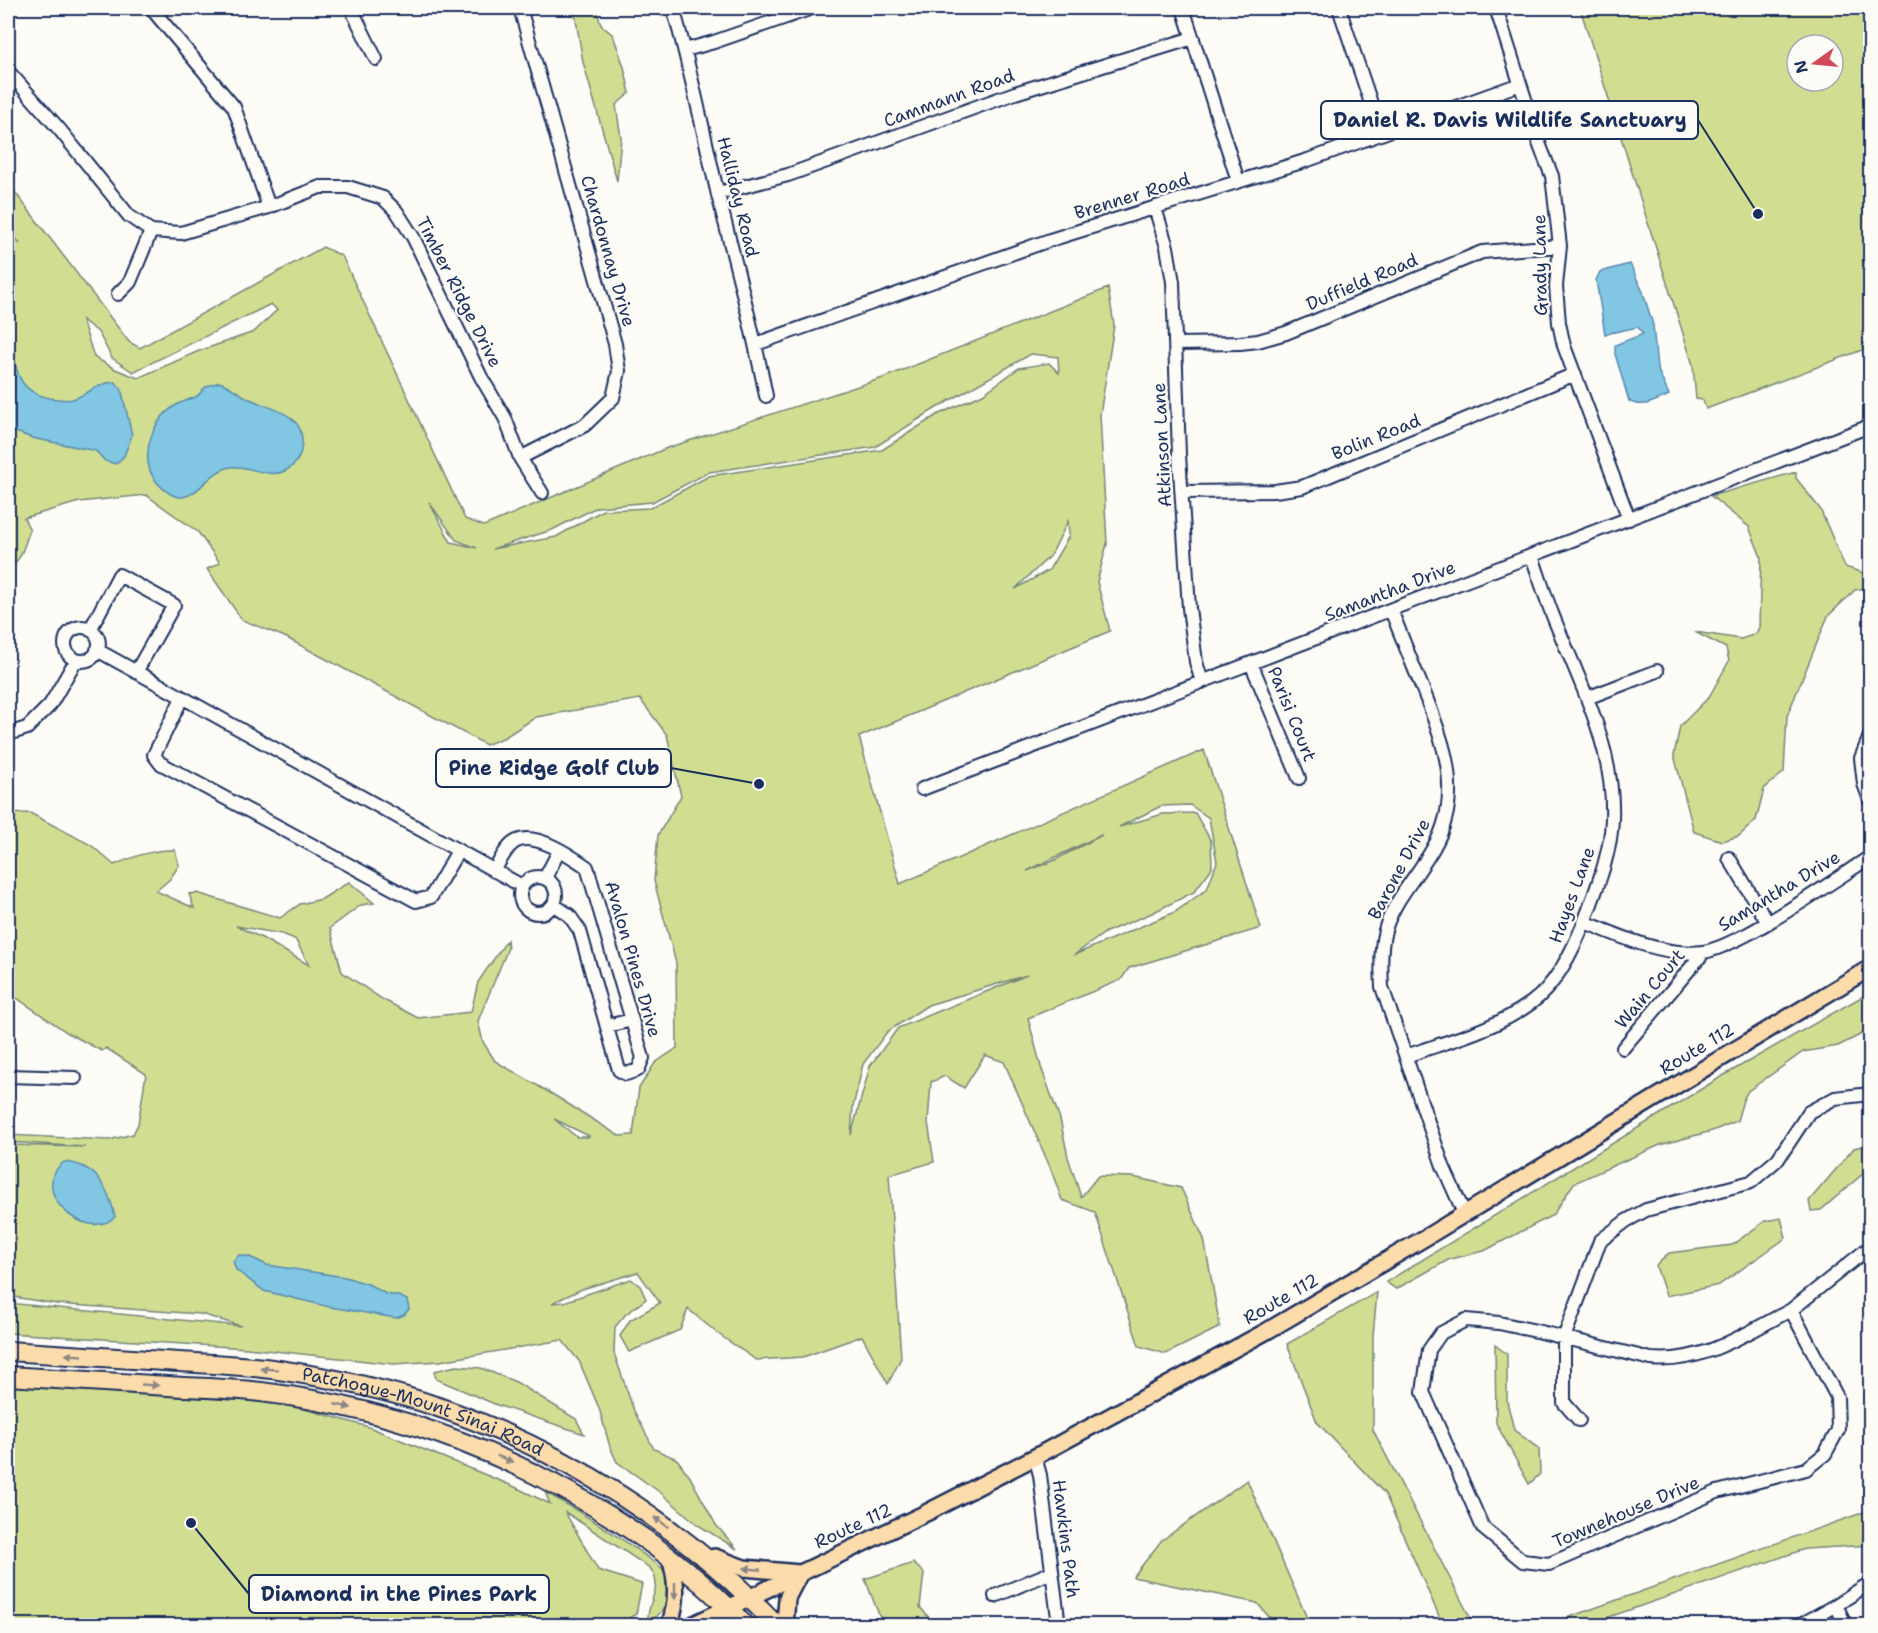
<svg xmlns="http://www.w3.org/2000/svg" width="1878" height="1633" font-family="'Shantell Sans',sans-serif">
<rect width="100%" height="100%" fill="#fdfcf7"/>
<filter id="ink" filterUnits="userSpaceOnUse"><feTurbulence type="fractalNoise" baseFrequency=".0167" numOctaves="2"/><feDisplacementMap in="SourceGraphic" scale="12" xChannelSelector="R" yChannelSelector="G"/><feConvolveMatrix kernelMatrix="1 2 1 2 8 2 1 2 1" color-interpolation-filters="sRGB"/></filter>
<g filter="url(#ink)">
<path fill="#d1de92" stroke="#768678" stroke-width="1.5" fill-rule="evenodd" d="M574,8h22l5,17 12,10 11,32 6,26 -14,12 5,33 -4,43 -34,-119z
M1580,8h290v339l-164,62 -3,-9 -7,-1 -3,-34zM1797,45h36v36h-36z
M8,183l121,159 11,6 183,-101 19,9 123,263 19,7 183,-78 216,-70 225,-90 6,37 -14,90 7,129 -10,38 13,49 -251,106 41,147 304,-134 57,178 -132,40 -8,12 -93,38 13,49 19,52 8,38 13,40 17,-21 35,1 48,11 23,51 16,88 -54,27 -27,-8 -44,-134 -33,-12 -12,-33 -46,-105 -19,-7 -21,33 -19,-12 -14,6 -3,40 6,40 -45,13 12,183 -13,26 -26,-48 -59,21 -47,3 -39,-27 -29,-24 -8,21 -51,22 -9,-16 10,-16 30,-17 -22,-31 -56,17 -30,14 12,-1 67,-23 9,7 6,13 -21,16 -10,12 -1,26 20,58 20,38 23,10 13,18 26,48 21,24 -39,-24 -37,-32 -44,-31 -7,-15 -11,-39 -20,-47 -17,-21 -122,21 -46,3 -147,-16 -239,-15v-30l233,23 -40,-12 -144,-10 -49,-8v-151l77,2 -77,-5v-7l101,5 24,-6 5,-10 8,-50 -40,-26 -4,3 -34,-18 -60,-41v-178l22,-1 61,32 23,20c19,-8 39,-16 61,-15l4,15 -9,14 -14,12 38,17 -5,-14 8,-1 83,25 20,-14 22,-5 27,-17 25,21 -13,2 -31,23 12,44 40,27 36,19 53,-6 7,-30 29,-42 1,8 -30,73 5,21 12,19 62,36 62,39 14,-1 6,-47 16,-25 22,-15 -1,-85 -22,-82 4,-46 23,-39 -14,-61 -27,-36 -104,18 -31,20 -19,8 -201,-108 -43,-17 -35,-51 13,-6 -22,-31 -52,-37 -67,7 -55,16 6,12 -9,25 -13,18v-341l12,12 -12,-17zM271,304l6,6 -23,22 -55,19 -61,27 -23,-9 -21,-12 -12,-37 16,12 14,26 21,14zM1031,354l27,3 1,16 -10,-10 -30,5 -36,26 -46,21 -55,35 -173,26 -59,32 -47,2 -47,27 -64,12 60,-19 45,-23 55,-5 57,-30 166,-25 58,-37zM429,502l27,38 21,8 -26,-6zM1068,521l1,15 -20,34 -34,19 36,-34zM1190,805l19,13 8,44 -10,27 -32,23 -101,43 32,-23 46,-19 42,-21 18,-24 -1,-27 -16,-28 -32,1 -44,13 42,-21zM1102,835l-49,26 -26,10 74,-36zM236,926l46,8 13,5 14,26 -47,-27zM1027,975l-129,53 -28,38 -19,69 2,-28 10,-43 24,-32 41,-27zM554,1119l35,17v1h-12z
M1796,472v6l24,31 25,58 25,8v12l-15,3 -27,26 -41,100 -3,56 -20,17 -8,31 -17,16 -17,5 -28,-9 -20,-77 6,-29 29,-29 20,-36 -3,-13 -31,-16 46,7 15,-5 3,-7 2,-70 -12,-30 -38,-31z
M1870,992v38l-32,16 -35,6 -55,39 -5,9 -6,21 -25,10 -52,14 -86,38 -21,32 -69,36 -34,8 -54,30 -10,-7 335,-205z
M1870,1144v28h-5l-44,38 -10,1 -2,-10 45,-53z
M1781,1218l5,20 -67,47 -53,11 -10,-30 13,-13 63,-8 33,-24z
M1377,1292l-4,44v94l98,189 17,6h-45l-58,-131 -68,-72 -30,-78z
M1495,1345l12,9v47l7,29 25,19 1,25 -11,10 -33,-61z
M456,1366l25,2 35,14 60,37 8,15 -87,-29 -61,-26 -2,-8z
M8,1386l225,14 43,1 93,26 146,60 35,17 -5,-12c41,23 80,48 117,76l7,10c-1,20 -1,34 -21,44 -2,-21 17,-35 2,-54l-85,-56 33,58 44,14 -6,30 -20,11h-608z
M1247,1480l63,145h-34l-19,-22 -124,-26 28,-36z
M1870,1510v35l-65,4 -219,76h-39z
M913,1563l11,10 -4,34 15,18h-52l-18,-46z"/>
<path fill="#81c6e2" stroke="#588aad" stroke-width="1.5" d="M1630,264l13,28 10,33 4,43 12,27c-13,6 -27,14 -40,6l-14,-47v-9l28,-11 -5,-7 -33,7 -9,-54 4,-8z
M8,329c9,28 1,61 42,69 7,1 15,3 23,1 16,-5 25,-17 42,-17l6,6 11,47 -8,21 -8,8 -11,-3 -9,-10 -64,-13 -24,-9z
M219,382c13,4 17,10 27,15 25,14 63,14 55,54 -2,9 -8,16 -16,20 -16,8 -37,-6 -54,-4 -31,5 -40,56 -76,13 -9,-12 -9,-29 -4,-43 5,-14 15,-27 29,-34 5,-2 11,-4 17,-7 4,-2 5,-7 9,-9 3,-2 9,-3 13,-5z
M64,1162c32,2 45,26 51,55 -30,27 -89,-27 -51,-55z
M239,1255l11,2 17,8 78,12 23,7 18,10 13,2 8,4 2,9 -5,6 -8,3 -66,-11 -66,-16 -28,-21 -3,-9z"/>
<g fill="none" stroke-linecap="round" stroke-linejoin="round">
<defs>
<path id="minor" d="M151,8l83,99 35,100
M351,8l25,51
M520,8l95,336 4,27 -6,27 -28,27 -65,33
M673,8c18,61 30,124 45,187 17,67 35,133 48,201
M1183,8l55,173
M1339,8l42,125
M1496,8l44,138 12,30 8,70 -4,40 3,37 5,23 65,173
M685,50l29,-8 98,-34
M8,71l52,59 69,86 22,15 30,2 88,-26 51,-20h28l35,11 14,14 16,25 68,140 24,41 15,40 22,35
M718,193l70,-18 227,-82 178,-55
M1155,208l12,39 6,35 6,173 10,153 7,54 6,20
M118,294l12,-12 21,-51
M756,344l294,-104 258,-80 212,-76
M1176,344l64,-1 18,-2 28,-8 196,-81 78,-6
M1182,492l93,-1 27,-4 273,-113
M1391,610c10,25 20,51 31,77 16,42 36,86 23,133 -10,39 -44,66 -58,104 -7,19 -6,43 -5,63l61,179 21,47
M65 644a17 17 0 1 1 34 0a17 17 0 1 1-34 0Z
M90,630l29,-55 55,30 -38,67
M97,650l425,236
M1251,663l48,115
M182,698l-28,57 6,8 256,138 15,-4 27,-46
M1587,698l70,-27
M8,734l19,-6 23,-23 26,-45
M1870,736l-9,22 3,26 6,16
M922,789l948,-363
M1729,858l39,65
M494,871c6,-10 13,-26 23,-30 19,-9 54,15 70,26l56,191 -5,12 -12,4 -7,-4 -39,-139 -11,-16 -15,-10
M520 895a18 18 0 1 1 36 0a18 18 0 1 1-36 0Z
M545,878l14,-27
M1585,922c33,14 81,35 118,30 15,-2 30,-11 43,-17 43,-23 83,-51 124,-78
M607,1026l25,-6
M1623,1048l81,-96
M1406,1056c42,-15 88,-26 125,-53 27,-19 46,-61 57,-91 11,-30 23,-61 24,-93 3,-72 -33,-138 -59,-203 -8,-20 -14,-40 -21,-60
M8,1076l67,2
M1791,1310c-45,23 -88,54 -140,49l-110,-27 -42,-9 -33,-3 -25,13 -12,17 -6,42 60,136 40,33 26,3 168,-72 89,-23 19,-15 13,-24 -1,-33 -46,-87 79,-63
M1579,1420l-15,-17v-65l36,-97 26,-20 20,-11 105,-28 27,-23 31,-47 26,-14 35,-4
M1035,1457l5,18 19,151
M995,1596l57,-24
M1836,1605l10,21
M1799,1626l37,-21 34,-22"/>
<path id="major" d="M669,1556c9,24 9,46 0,70
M707,1559l8,-2 29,11 56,5
M690,1626l236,-113 109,-56 232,-126 161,-95 442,-268
M785,1626l2,-28 13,-25"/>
<g id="highway">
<path id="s1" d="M8,1351c57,4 114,7 171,11 33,2 67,3 100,8 53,8 107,19 159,37 128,44 246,119 339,219"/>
<path d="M8,1376c58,4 117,7 176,11 25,1 51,2 77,5 139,17 270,68 385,148 35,25 70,53 99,86"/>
</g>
</defs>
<use href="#minor" stroke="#1b2f5e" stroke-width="16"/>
<use href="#major" stroke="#1b2f5e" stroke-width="20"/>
<use href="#highway" stroke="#1b2f5e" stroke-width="22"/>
<use href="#minor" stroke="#fdfcf7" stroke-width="12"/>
<use href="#major" stroke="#fddcac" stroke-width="15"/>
<use href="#highway" stroke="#fddcac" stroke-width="18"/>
</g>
<defs><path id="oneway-solid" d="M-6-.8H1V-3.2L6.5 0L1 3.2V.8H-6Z" transform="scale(1.5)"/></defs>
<g fill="#8c8685">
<use href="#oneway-solid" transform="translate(74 1355) rotate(-177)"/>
<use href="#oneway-solid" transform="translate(269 1369) rotate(-175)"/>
<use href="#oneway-solid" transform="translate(150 1385) rotate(3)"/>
<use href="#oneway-solid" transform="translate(343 1406) rotate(13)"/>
<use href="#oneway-solid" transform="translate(505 1459) rotate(23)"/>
<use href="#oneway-solid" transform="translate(661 1522) rotate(-145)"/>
<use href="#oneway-solid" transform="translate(752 1569) rotate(-175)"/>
<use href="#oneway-solid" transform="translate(675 1591) rotate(90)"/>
</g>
</g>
<g text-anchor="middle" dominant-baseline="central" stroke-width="4.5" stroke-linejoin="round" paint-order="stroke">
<g font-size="18" fill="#1b2f5e" stroke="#fdfcf7">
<text transform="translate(949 98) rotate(-20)">Cammann Road</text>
<text transform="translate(1132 196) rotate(-17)">Brenner Road</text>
<text transform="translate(738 197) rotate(76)">Halliday Road</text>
<text transform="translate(608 251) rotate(74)">Chardonnay Drive</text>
<text transform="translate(1540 265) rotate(-91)">Grady Lane</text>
<text transform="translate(1362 282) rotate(-23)">Duffield Road</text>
<text transform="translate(459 292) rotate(63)">Timber Ridge Drive</text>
<text transform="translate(1376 437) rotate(-22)">Bolin Road</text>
<text transform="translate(1162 445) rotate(-93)">Atkinson Lane</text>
<text transform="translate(1390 591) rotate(-21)">Samantha Drive</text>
<text transform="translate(1292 714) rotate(68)">Parisi Court</text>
<text transform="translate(1399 869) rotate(-62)">Barone Drive</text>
<text transform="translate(1779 891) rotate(-31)">Samantha Drive</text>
<text transform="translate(1572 895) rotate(-70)">Hayes Lane</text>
<text transform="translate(633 959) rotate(74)">Avalon Pines Drive</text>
<text transform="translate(1650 989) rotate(-50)">Wain Court</text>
<text transform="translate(1697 1049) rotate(-31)">Route 112</text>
<text transform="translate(1281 1299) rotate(-30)">Route 112</text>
<text stroke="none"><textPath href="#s1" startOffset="422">Patchogue-Mount Sinai Road</textPath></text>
<text transform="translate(1626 1512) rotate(-23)">Townehouse Drive</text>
<text transform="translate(853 1526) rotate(-25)">Route 112</text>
<text transform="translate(1066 1539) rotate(83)">Hawkins Path</text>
</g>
</g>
<path fill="none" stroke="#1b2f5e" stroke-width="2" d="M1758 214L1698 120M759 784L671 768M191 1523L249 1594"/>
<g fill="#1b2f5e" stroke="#fdfcf7" stroke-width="2">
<circle cx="1758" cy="214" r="6"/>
<circle cx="759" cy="784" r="6"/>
<circle cx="191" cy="1523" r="6"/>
</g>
<g fill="#fdfcf7" stroke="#1b2f5e" stroke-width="2">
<rect x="1321" y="101" width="377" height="38" rx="6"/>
<rect x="436" y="749" width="235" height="38" rx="6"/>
<rect x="249" y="1575" width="300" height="38" rx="6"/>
</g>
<g font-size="20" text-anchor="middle" font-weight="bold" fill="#1b2f5e">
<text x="1510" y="127">Daniel R. Davis Wildlife Sanctuary</text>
<text x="554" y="775">Pine Ridge Golf Club</text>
<text x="399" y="1601">Diamond in the Pines Park</text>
</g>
<rect width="1878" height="1633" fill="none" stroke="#fdfcf7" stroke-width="30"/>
<rect x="15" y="15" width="1848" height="1603" fill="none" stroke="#1b2f5e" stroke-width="2" filter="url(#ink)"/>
<g transform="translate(1815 63) rotate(255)"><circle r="28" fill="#fdfcf7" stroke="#a3aaba" stroke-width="1.5"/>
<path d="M0-4.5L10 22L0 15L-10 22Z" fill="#d1495b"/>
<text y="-9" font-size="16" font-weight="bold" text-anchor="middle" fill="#1b2f5e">N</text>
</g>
</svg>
